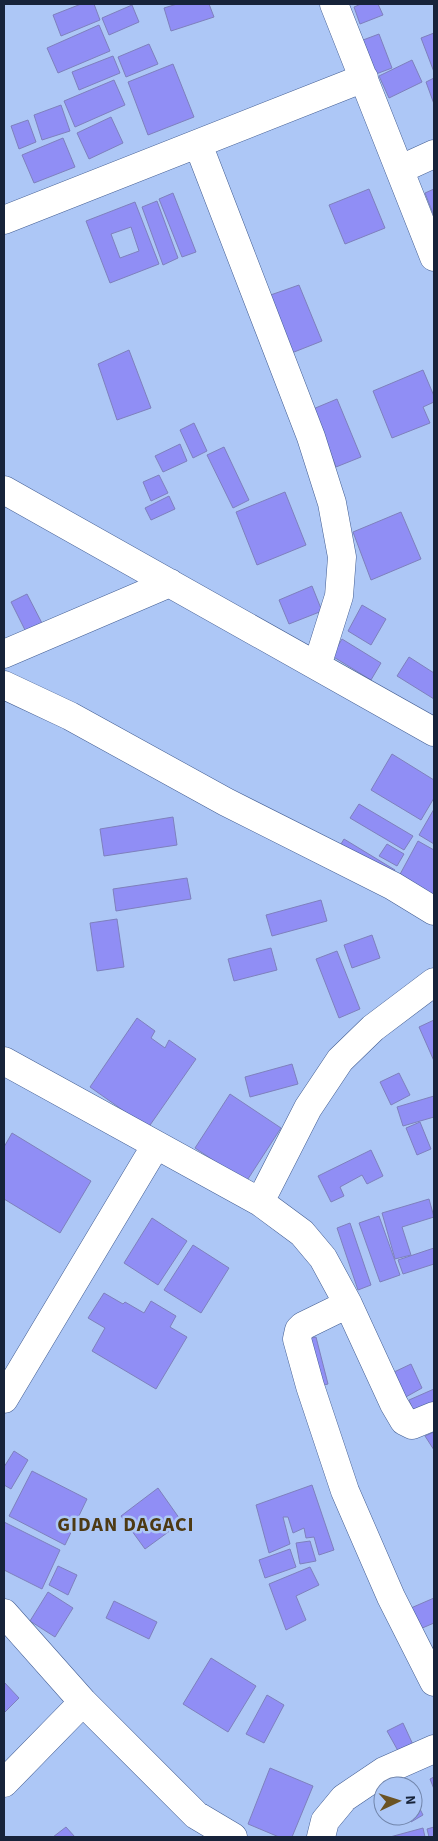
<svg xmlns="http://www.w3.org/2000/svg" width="438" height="1841" font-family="'Source Sans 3',sans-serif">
<rect width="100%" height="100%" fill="#adc7f6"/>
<path fill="#908ef5" stroke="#7e80bd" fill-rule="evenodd" d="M81,4h13l6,16 -39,16 -8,-21z
M177,4h32l5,13 -43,14 -7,-23z
M361,4h17l5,11 -23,9 -6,-17z
M132,5l7,17 -30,13 -7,-17z
M99,25l11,26 -52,22 -11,-25z
M434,33v39l-13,-34z
M379,34l13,34 -16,6 -13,-34z
M149,44l9,20 -32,13 -8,-20z
M113,56l7,17 -41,17 -7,-18z
M412,60l10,22 -33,16 -10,-22z
M173,64l21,53 -46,18 -20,-53z
M434,78v26l-8,-22z
M114,80l11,25 -50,22 -11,-26z
M61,105l9,26 -28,9 -8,-25z
M111,117l12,26 -34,16 -12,-26z
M28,120l8,22 -17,7 -8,-23z
M63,138l12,29 -41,16 -12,-28z
M369,189l16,39 -40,16 -16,-39z
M434,189v27l-9,-23z
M173,193l23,59 -14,5 -23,-58z
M157,201l21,57 -15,7 -21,-58z
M135,202l24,62 -49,19 -24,-62zM131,227l8,24 -19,7 -9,-24z
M299,285l23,56 -38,15 -22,-58z
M129,350l22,58 -34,12 -19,-56z
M423,370l11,26v6l-11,5 7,16 -38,15 -19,-47z
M337,399l24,58 -25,10 -23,-58z
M194,423l13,28 -14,7 -13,-28z
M180,444l7,17 -24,11 -8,-16z
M224,447l25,53 -16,8 -26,-53z
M159,475l9,18 -17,8 -8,-19z
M285,492l21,53 -49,20 -21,-53z
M169,496l6,13 -24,11 -6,-12z
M401,512l20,47 -50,21 -18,-48z
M312,586l10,25 -33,13 -10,-24z
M27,594l18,35 -16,9 -18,-36z
M362,605l24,14 -15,26 -23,-14z
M342,639l39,24 -10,17 -39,-24z
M409,657l25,16v26l-37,-23z
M392,754l42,26v18l-13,22 -50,-30z
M359,804l54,32 -9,14 -54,-32z
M434,809v35l-15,-9z
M173,817l4,28 -73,11 -4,-27z
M344,839l51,31 -6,10 -51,-31z
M418,841l16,9v48l-36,-20z
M387,844l17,10 -7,12 -18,-10z
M187,878l4,21 -75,12 -3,-22z
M321,900l6,21 -55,15 -6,-21z
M117,919l7,48 -27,4 -7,-48z
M372,935l8,23 -28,10 -8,-23z
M271,948l6,22 -43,11 -6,-22z
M337,951l23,58 -21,9 -23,-59z
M137,1018l18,13 -4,7 14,10 4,-8 27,19 -48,69 -58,-41z
M434,1020v41l-15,-34z
M292,1064l6,20 -48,13 -5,-20z
M399,1073l11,22 -19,10 -11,-23z
M230,1094l51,34 -35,54 -51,-34z
M434,1096v21l-31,9 -6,-19z
M420,1122l11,27 -14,6 -11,-27z
M12,1133l79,48 -31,52 -56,-34v-52z
M371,1150l12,26 -16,8 -5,-9 -22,12 4,9 -13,6 -13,-26z
M429,1199l5,18 -32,10 9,28 -16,4 -13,-46z
M379,1216l21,59 -20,7 -21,-59z
M152,1218l35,23 -29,44 -34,-22z
M350,1223l21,62 -13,5 -21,-62z
M193,1245l36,23 -28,45 -37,-23z
M434,1248v16l-31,10 -5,-14z
M104,1293l19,11 2,-2 19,11 7,-12 25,15 -6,11 17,10 -31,52 -64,-38 13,-23 -17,-10z
M316,1337l12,47 -16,4 -12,-47z
M411,1364l11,24 -18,10 -12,-25z
M434,1389v19l-19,8 -6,-16z
M434,1432v18l-9,-14z
M14,1451l14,9 -17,29 -7,-4v-18z
M32,1471l55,28 -22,46 -56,-29z
M312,1485l22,65 -15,5 -5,-18 -8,1 -2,-10 -11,5 -5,-16h-5l7,27 -21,9 -13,-48z
M158,1488l24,34 -37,27 -24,-33z
M4,1522l56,28 -18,39 -38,-19z
M310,1541l6,20 -16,3 -4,-21z
M290,1549l6,18 -31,11 -6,-18z
M58,1566l19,9 -9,20 -19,-10z
M310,1567l9,18 -23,11 10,24 -20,10 -17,-46z
M48,1592l25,16 -18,29 -25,-16z
M434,1598v25l-21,9 -9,-21z
M114,1601l43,21 -8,17 -43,-21z
M211,1658l45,28 -28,46 -45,-28z
M4,1682l15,16 -15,15z
M267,1695l17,10 -20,38 -18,-9z
M403,1723l12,26 -13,9 -15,-27z
M270,1768l43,18 -21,51h-13l-31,-13z
M434,1777v12l-4,-10z
M413,1795l10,20 -12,7 -3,-6h5z
M66,1827l9,10h-22z
M434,1827v10h-5l-2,-8z
M423,1828l2,9h-35z"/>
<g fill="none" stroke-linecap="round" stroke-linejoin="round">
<defs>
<path id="minor" d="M334,4l100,253
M198,144l113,293 21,66 10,54 -3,39 -22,70
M401,169l33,-15
M4,220l360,-142
M4,490l430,242
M4,654l166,-71
M4,685l66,31 156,86 167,84 41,25
M4,1061l256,141 42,31 21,25 25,46 46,100 10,17 8,4 22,-9
M260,1202l48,-94 32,-48 33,-32 61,-46
M348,1304l-45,22 -4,4 -2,9 13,47 35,105 46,106 43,85
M4,1399l152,-254
M4,1613l79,89 113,113 37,22
M4,1783l79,-81
M321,1837l4,-16 19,-23 40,-27 50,-22"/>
</defs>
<use href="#minor" stroke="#425d92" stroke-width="29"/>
<use href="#minor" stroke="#fff" stroke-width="28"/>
</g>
<g text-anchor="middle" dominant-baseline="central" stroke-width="5" stroke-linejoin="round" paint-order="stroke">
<g font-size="20" font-weight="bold" letter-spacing="1" fill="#4d3a13" stroke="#adc7f6">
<text x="126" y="1525">GIDAN DAGACI</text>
</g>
</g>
<rect width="438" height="1841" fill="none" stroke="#17233a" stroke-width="10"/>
<g transform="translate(398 1801) rotate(86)"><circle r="24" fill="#adc7f6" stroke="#7185ab"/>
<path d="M0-4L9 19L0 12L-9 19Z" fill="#6b5323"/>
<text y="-8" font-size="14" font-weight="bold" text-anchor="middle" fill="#17233a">N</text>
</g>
</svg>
